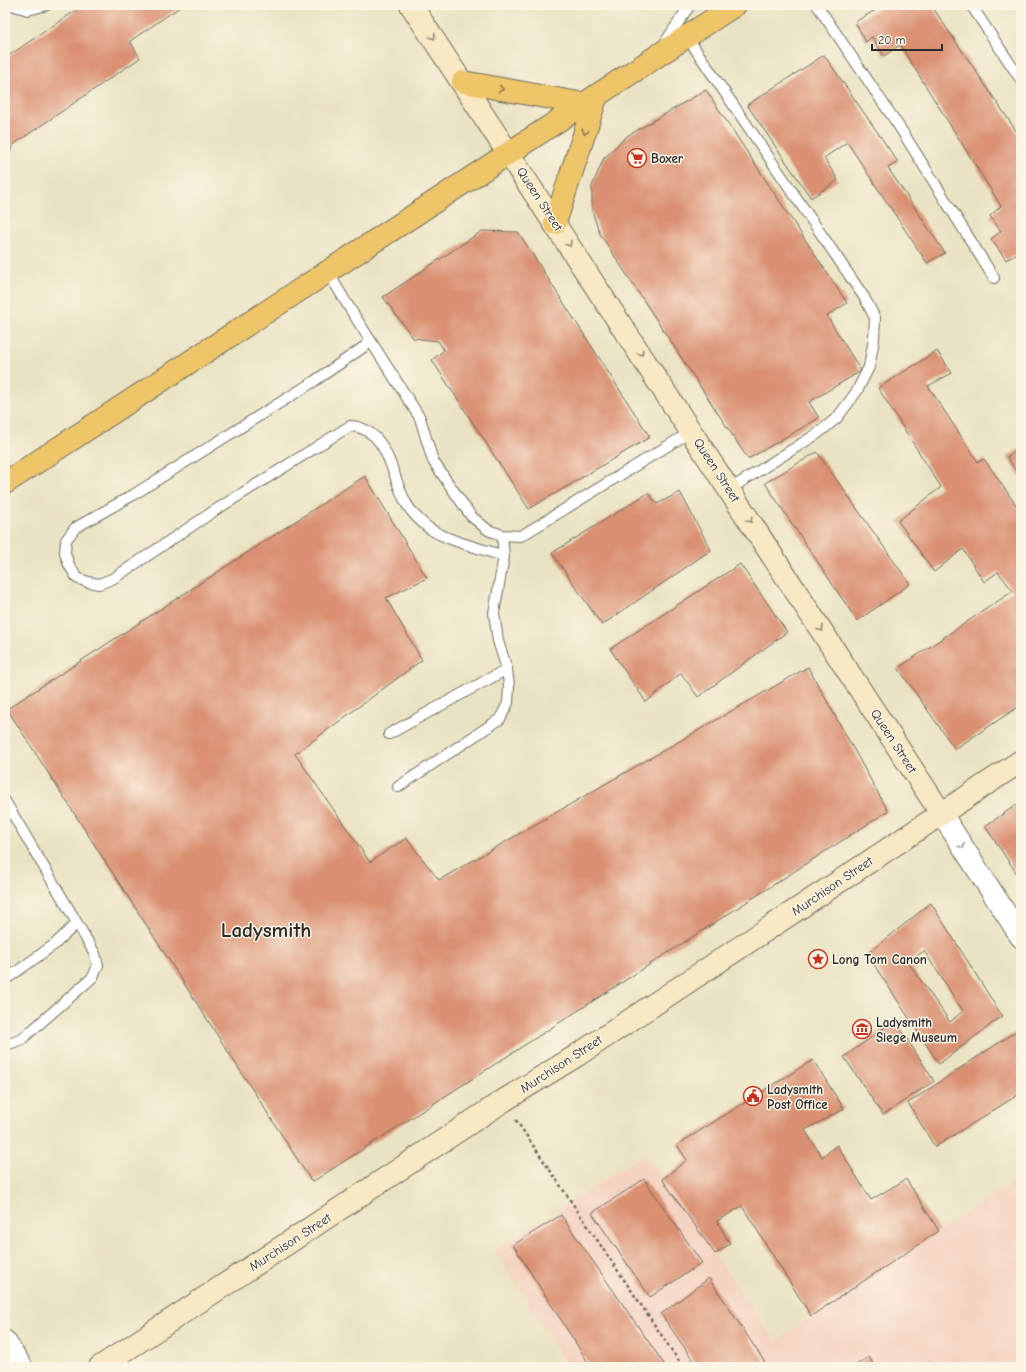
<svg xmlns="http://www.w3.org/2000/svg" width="1026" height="1372" font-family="'Comic Neue',sans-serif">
<rect width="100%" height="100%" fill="#fcf5e5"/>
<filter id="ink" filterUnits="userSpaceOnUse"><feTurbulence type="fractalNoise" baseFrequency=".025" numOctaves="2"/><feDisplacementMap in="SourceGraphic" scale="8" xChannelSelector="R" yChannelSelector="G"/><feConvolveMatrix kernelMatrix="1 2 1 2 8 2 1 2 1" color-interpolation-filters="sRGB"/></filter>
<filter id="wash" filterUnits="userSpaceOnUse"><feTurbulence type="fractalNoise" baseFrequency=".012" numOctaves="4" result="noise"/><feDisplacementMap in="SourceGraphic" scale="16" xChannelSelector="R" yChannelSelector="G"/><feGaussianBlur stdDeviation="0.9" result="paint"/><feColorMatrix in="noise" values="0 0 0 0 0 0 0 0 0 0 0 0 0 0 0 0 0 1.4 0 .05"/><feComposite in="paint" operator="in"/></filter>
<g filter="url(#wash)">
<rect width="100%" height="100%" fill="#eae3c3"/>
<path fill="#f5d3c2" d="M645,1154l130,187 246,-164v190h-453l-73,-117z"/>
<g id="blocks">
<path fill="#da9071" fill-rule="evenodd" d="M84,5h99l-53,36 10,17 -126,86 -5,10 -4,-6v-90z
M884,5h47l90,133v113l-15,9 -15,-21 10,-8 -11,-15 11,-10 -101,-161 -16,11 -12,-19 -6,5 -11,-20z
M824,55l74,107 -10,6 57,85 -18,10 -80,-121 -23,16 14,22 -27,18 -64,-93z
M706,90l141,213 -20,13 34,55 -52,31 10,16 -71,41 -148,-225 -8,-23v-25l12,-28 23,-22z
M482,231l36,1 132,205 -121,72 -97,-149 12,-10 -6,-9 -25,-3 -30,-41z
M937,351l15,22 -24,13 50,76 6,-3 37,53v193l-66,44 -57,-81 115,-77 -15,-19 -14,10 -21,-33 -29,23 -36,-51 43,-34 -63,-99z
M1021,448v31l-14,-22z
M817,452l93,132 -53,37 -92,-138z
M365,476l62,102 -41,20 36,62 -127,94 75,108 36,-24 33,42 369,-213 80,144 -576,371 -305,-473z
M680,492l31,58 -109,75 -50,-72 96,-60 9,11z
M740,564l47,68 -89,65 -17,-24 -35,29 -36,-53z
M1021,802v78l-36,-54z
M931,903l71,113 -63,48 -72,-110zM924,951l39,60 -13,11 -42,-60z
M895,1020l39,61 -51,34 -39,-58z
M1021,1028v65l-86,54 -27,-44z
M813,1060l31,49 -39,21 17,27 15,-12 34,55 35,-21 33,52 -128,85 -69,-110 -25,15 13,23 -15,10 -53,-75 25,-19 -10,-15z
M644,1179l58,84 -52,34 -58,-84z
M561,1215l105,152h-75l-78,-122z
M709,1278l59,89h-70l-37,-53z
M869,1357l6,10h-22z
M930,1361l4,6h-15z"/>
</g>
</g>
<g filter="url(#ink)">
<use href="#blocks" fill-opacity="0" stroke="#6e6b60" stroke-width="1"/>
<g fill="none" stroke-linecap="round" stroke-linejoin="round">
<defs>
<path id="lane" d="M12,5l16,5 19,-5
M817,5l85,126 92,147
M971,5l50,75
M687,37l177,260 11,21 -1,21 -5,28 -12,24 -20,27 -20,16 -87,55
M664,44l26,-39
M328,272l19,32 73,114 13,43 38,55 17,14 14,5 19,1 171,-105
M371,342l-58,40 -180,113 -58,33 -9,12 -1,13 4,12 8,13 11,4 11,2 15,-6 100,-67 136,-85c38,2 41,48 55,75 4,8 13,18 20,24 15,14 58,24 79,31
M389,734l118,-65
M398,787l102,-68 8,-16 1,-17 -2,-17 -9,-28 -4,-28 10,-57 -2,-21
M5,801l72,122 -22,21 -50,36
M5,1043l4,1 13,-5 71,-62 5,-12 -3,-11 -18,-31"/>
<path id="street" d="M941,813l80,124
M5,1341l17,26"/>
<path id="secondary" d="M411,5l530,808
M100,1367l403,-266 73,-45 445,-295"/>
<path id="highway" d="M463,82l121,22
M555,223l42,-128
M5,483l730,-478"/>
</defs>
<use href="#lane" stroke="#6e6b60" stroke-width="12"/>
<use href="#street" stroke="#6e6b60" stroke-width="23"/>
<use href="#secondary" stroke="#6e6b60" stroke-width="24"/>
<use href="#highway" stroke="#6e6b60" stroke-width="24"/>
<path stroke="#6e6b60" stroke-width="2.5" stroke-dasharray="3 3" stroke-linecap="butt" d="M516,1120l167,247"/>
<use href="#lane" stroke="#fff" stroke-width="10"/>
<use href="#street" stroke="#fff" stroke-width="21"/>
<use href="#secondary" stroke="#f8e8c3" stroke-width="22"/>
<use href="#highway" stroke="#eec569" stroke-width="22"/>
</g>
<defs><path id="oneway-chevron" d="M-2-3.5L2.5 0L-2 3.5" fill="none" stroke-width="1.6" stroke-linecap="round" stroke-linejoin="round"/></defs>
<g stroke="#928a77">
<use href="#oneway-chevron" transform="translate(433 37) rotate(56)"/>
<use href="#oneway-chevron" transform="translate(569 244) rotate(57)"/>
<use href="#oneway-chevron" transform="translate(641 353) rotate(57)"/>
<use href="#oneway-chevron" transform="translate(750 520) rotate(57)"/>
<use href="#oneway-chevron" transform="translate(821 629) rotate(57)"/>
</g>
<g stroke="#8c784a">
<use href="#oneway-chevron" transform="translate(501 89) rotate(10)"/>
<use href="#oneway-chevron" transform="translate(585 132) rotate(108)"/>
</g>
<use stroke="#a0a0a0" href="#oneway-chevron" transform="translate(962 846) rotate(57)"/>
</g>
<defs>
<symbol id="supermarket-ring" viewBox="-11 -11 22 22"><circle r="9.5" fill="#fcf5e5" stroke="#c8321e" stroke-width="1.5"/><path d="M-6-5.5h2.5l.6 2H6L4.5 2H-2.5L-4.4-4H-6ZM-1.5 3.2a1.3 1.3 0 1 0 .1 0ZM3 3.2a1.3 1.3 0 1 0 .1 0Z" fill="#c8321e"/></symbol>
<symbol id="sight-ring" viewBox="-11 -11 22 22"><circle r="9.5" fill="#fcf5e5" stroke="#c8321e" stroke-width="1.5"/><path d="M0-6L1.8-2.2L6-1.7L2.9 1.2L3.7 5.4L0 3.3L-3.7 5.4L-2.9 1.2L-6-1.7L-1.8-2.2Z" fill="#c8321e"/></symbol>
<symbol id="museum-ring" viewBox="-11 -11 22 22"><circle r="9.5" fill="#fcf5e5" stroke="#c8321e" stroke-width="1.5"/><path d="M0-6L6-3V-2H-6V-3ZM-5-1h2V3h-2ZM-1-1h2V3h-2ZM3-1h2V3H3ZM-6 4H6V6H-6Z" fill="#c8321e"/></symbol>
<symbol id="civic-ring" viewBox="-11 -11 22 22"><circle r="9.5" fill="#fcf5e5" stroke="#c8321e" stroke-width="1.5"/><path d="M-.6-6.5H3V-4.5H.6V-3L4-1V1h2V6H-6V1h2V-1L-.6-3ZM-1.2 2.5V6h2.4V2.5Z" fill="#c8321e"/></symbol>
</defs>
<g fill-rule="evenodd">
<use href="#supermarket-ring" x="626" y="147" width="22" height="22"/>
<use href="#sight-ring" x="807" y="948" width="22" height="22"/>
<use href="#museum-ring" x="851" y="1018" width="22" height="22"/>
<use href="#civic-ring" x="742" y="1085" width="22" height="22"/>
</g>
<g text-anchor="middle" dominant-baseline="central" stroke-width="3" stroke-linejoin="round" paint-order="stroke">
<g font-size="13" font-weight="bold" fill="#2b2b2b" stroke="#fcf5e5" text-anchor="start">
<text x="651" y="158">Boxer</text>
<text x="832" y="959">Long Tom Canon</text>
<text x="876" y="1022">Ladysmith<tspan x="876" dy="15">Siege Museum</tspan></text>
<text x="767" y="1089">Ladysmith<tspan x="767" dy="15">Post Office</tspan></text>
</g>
<g font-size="13" fill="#2b2b2b" stroke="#fcf5e5">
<text transform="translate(540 199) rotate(57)">Queen Street</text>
<text transform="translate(717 470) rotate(57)">Queen Street</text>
<text transform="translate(894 741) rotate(57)">Queen Street</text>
<text transform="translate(832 886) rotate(-34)">Murchison Street</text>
<text transform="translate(561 1064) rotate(-33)">Murchison Street</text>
<text transform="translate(290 1242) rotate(-33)">Murchison Street</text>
</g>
<g font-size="21" font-weight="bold" fill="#2b2b2b" stroke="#fcf5e5">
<text x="266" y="930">Ladysmith</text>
</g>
</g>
<rect width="1026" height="1372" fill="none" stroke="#fcf5e5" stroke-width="20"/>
<path d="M872 44v6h70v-6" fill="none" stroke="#2b2b2b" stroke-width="2"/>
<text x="878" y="44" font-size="12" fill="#2b2b2b" stroke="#fcf5e5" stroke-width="3" paint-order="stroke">20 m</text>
</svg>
